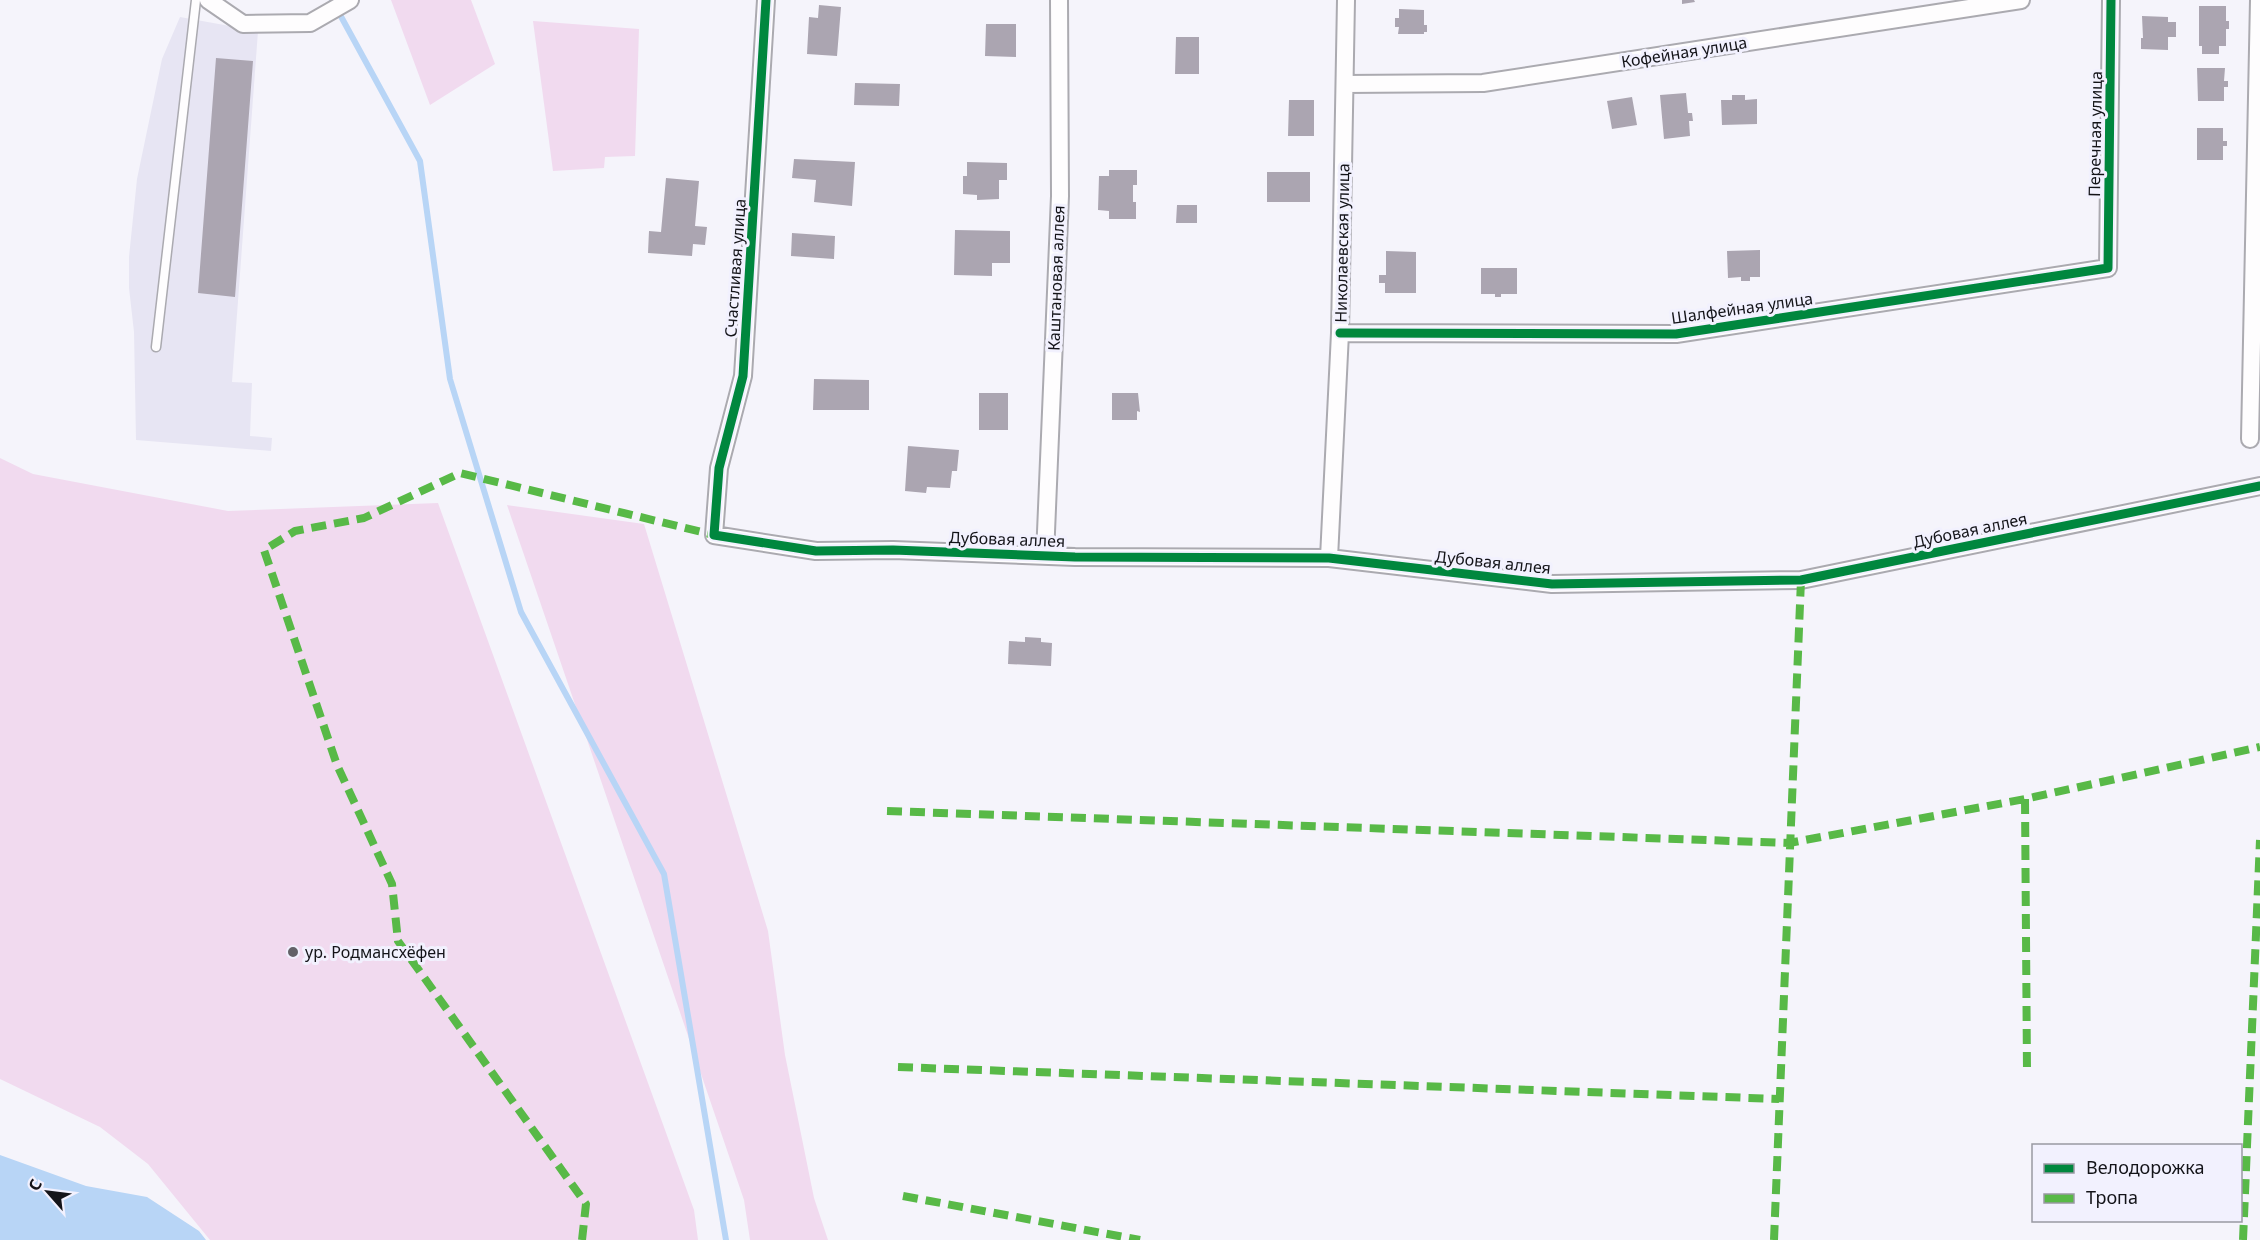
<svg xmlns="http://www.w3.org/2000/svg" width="2260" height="1240" font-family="'Noto Sans',sans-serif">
<rect width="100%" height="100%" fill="#f5f4fb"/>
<path fill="#e7e5f3" d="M180,17l78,14 -26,351 20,1 -2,53 22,2 -1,13 -135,-11 -2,-108 -5,-44v-31l8,-78 25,-120z"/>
<path fill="#f1daef" d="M391,0h80l24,64 -65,41z
M533,21l106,8 -4,127 -30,1 -1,11 -51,3z
M0,458l33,16 195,37 210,-8 256,707 4,30h-488l-62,-76 -48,-37 -100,-48z
M507,505l137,19 124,407 17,124 29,143 14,42h-78l-6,-40z"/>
<path fill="#b8d5f6" d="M0,1155l86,31 61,11 52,34 7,9h-206z"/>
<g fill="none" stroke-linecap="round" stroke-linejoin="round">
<path stroke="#b8d5f6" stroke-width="6" d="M332,0l88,161 30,218 71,233 143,262 62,366"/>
</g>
<path fill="#aba5b1" d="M1682,0h12l1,2 -13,2z
M819,5l22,2 -4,49 -30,-2 2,-37 9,1z
M2199,6h27v15h3v8h-3v17h-7v8h-17v-8h-3z
M1399,9l25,1v15h3v7h-3v2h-26l1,-7h-4v-9h4z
M2142,16l26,1v5h8v15h-8v13l-27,-1v-11h2z
M986,24h30v33l-31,-1z
M1176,37h23v37h-24z
M216,58l37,3 -18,236 -37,-4z
M2197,68h28l-1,13h4v6h-4v14h-26z
M855,83l45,1 -1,22 -45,-1z
M1686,93l2,20h4l1,8h-4l1,15 -26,3 -4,-44z
M1732,95h13v5l12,-1v25l-35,1 -1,-25h11z
M1632,97l5,28 -25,4 -5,-28z
M1289,100h25v36h-26z
M2197,128h26v13h4v5h-4v14h-26z
M794,159l61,3 -3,44 -38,-4 2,-22 -24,-2z
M967,162l40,1v17h-8v19l-22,1v-5l-14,-1v-18h4z
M1109,170h28v15h-4v17h3v17h-27v-8l-11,-1 1,-34h10z
M1267,172h43v30h-43z
M666,178l33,3 -4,45 12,1 -2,18 -12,-1 -1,12 -44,-3 1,-22 12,1z
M1177,205h20v18h-21z
M955,230l55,1v32h-18v13l-38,-1z
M792,233l43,3 -1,23 -43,-3z
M1760,250v27h-10v4h-9v-4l-13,1 -1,-27z
M1386,251l30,1v41h-31v-10h-6v-8h7z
M1481,268h36v26h-16v3h-6v-3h-14z
M814,379l55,1v30h-56z
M979,393h29v37h-29z
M1112,393h26l2,19 -3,-1v9h-25z
M908,446l51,4 -2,21h-5l-2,17 -23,-1 -1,6 -21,-2z
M1025,637l16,1v4l11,1 -1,23 -43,-2 1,-23 16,1z"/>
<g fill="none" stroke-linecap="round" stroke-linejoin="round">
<defs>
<path id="lane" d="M156,347l40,-347"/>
<path id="street" d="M208,0l35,24 67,-1 40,-23
M766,0l-23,376 -24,92 -5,67 102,16 77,-1 182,7 254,1 223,26 249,-4 459,-94
M1345,84l138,-1 538,-83
M1340,333l336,1 432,-66 3,-268
M2250,439l9,-439
M1045,556l15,-360 -1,-196
M1329,558l11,-225 6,-333"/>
</defs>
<use href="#lane" stroke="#abaab0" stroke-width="11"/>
<use href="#street" stroke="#abaab0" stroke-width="20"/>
<use href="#lane" stroke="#fefdfe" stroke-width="8"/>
<use href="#street" stroke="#fefdfe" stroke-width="16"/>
<path stroke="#58b947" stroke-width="8" stroke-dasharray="15 8" stroke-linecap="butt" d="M2025,799l2,273
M887,811l902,32 236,-44 235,-52
M898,1067l881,32
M903,1196l237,44
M582,1240l4,-36 -188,-263 -6,-57 -55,-119 -73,-215 31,-19 69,-13 96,-45 254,62
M1774,1240l27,-660
M2243,1240l17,-400"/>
<defs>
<path id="cycleway" d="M766,0l-23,376 -24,92 -5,67 102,16 77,-1 182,7 254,1 223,26 249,-4 459,-94
M1340,333l336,1 432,-66 3,-268"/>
</defs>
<use href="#cycleway" stroke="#f2f1fe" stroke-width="13"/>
<use href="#cycleway" stroke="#00873e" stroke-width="9"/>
</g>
<circle fill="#636268" stroke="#f2f1fe" stroke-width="2" cx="293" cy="952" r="6"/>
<g text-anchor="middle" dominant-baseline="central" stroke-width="6" stroke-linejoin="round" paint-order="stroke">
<g font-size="16" fill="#141419" stroke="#f2f1fe">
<text transform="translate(1684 52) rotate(-9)">Кофейная улица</text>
<text transform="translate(2095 134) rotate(-89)">Перечная улица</text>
<text transform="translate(1342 243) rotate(-89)">Николаевская улица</text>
<text transform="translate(735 268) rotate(-86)">Счастливая улица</text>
<text transform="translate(1056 278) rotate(-88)">Каштановая аллея</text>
<text transform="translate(1742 308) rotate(-8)">Шалфейная улица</text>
<text transform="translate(1970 530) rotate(-12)">Дубовая аллея</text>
<text transform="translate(1007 539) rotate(2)">Дубовая аллея</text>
<text transform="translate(1493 562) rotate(6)">Дубовая аллея</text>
</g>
<g font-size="16" fill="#141419" stroke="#f2f1fe" text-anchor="start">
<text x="305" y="952">ур. Родмансхёфен</text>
</g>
</g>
<rect x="2032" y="1144" width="210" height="78" fill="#f2f1fe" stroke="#9999a2" stroke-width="1.5"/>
<rect x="2044" y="1164" width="30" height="9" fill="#00873e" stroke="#9999a2" stroke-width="1.5"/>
<text x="2086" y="1174" font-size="18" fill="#141419">Велодорожка</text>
<rect x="2044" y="1194" width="30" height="9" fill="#58b947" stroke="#9999a2" stroke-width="1.5"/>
<text x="2086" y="1204" font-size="18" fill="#141419">Тропа</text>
<g transform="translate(48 1192) rotate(298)" stroke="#f2f1fe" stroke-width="4.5" paint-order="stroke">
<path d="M0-4.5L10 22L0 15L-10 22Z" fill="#141419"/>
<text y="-9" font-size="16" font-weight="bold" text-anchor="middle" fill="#141419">С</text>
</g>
</svg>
